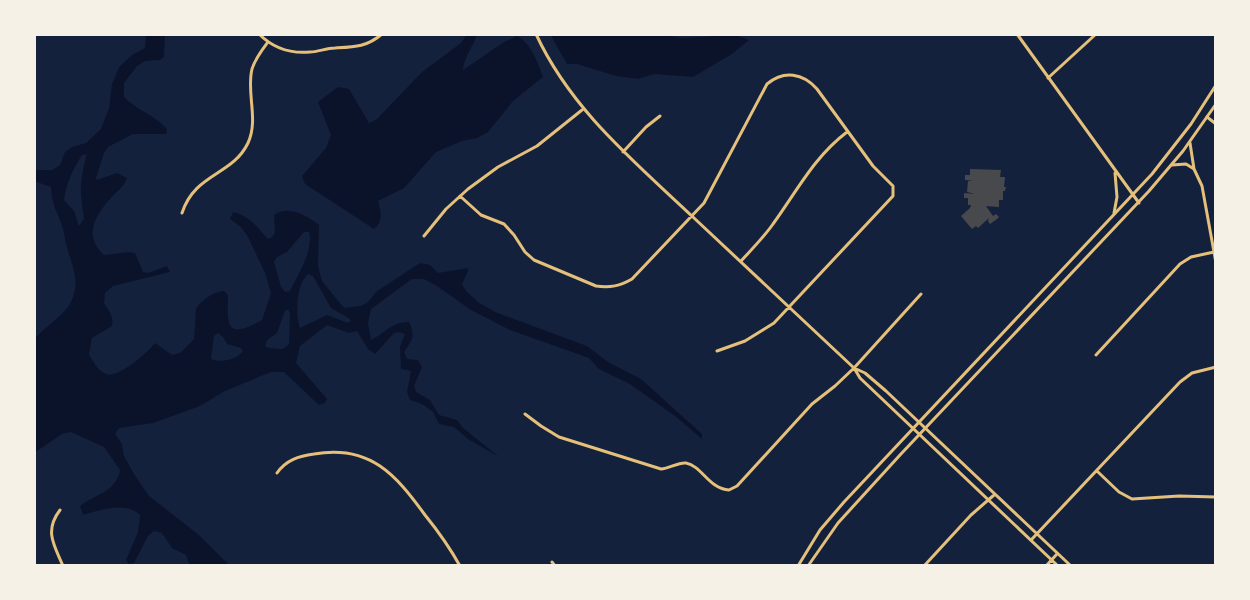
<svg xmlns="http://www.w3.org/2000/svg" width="1250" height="600" font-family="Mulish,sans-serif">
<rect width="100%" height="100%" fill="#14213d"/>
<path fill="#0b132b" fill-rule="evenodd" d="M146,34h19l-1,23 -4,3 -15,1 -8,5 -13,17v14c13,13 32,19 43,32l-1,5h-33l-25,13 -4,6 -8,25 1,2 20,-7 10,5c-3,9 -10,13 -16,20 -16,17 -28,38 -7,57l25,-3 6,1 8,19 5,1 19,-7 3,6 -57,14 -8,7 -1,10c5,7 10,14 8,23l-20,12 -3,16c4,7 9,17 17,20 12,5 42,-22 49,-31l17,12 8,-2 14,-14 2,-30c5,-8 18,-18 28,-18l4,4c-1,33 -1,44 34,25l9,-27 -6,-20 -17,-36 -7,-10 -11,-8 3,-7c17,4 24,15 35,27l4,-2 3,-5 -1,-17c14,-10 32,0 45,10l-1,41 4,15 22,27 16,-2 7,-3 10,-12 43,-28 10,2 8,8 30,-5v3l-6,13 4,7 12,11 17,10 92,34 21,16 33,17 61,55v5l-27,-23 -45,-32 -31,-15 -10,-11 -79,-28 -39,-20 -34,-24 -13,-7h-12l-41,30 -3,14 3,17c14,-7 22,-19 38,-18 7,15 3,18 -5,30l3,7 11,1 4,7 -8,19 2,6 14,8 9,15 18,5 5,7 37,30 -31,-18 -14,-12 -15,-3 -6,-12 -11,-8 -12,-4 -3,-8 4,-21 -10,-2 -1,-22 5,-13 -6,-2 -5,1 -19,21 -7,-5 -11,-18 -8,2 -22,-8 -27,21 -4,17 31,36 -2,4 -6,2 -35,-33h-13l-46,19 -25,15 -47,17 -34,5 -4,6 7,10 2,12 10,18 15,22 50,39 31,31h-40l-4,-11 -14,-7 -10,-15 -8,-2 -6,5 -14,27 -5,1 -3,-4 12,-28 2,-17c-15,-14 -39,-5 -57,0l-3,-9c17,-13 36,-14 40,-36l-16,-23 -33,-15 -9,2 -28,19v-113c9,-12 30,-25 36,-36 11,-21 3,-36 -3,-56 -2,-6 -2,-13 -4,-19 -5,-18 -11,-21 -12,-42l-17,-6v-11h18l8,-5 5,-13 7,-5 14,-4 15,-14 8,-21 3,-24 7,-17 13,-12 13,-7zM87,154c-8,27 -7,38 -3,65l-5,7 -5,-15 -10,-11c2,-16 9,-31 18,-45zM304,232h5c5,17 -11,43 -19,59l-5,1 -4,-5 -7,-25 3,-5 10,-5zM308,274l5,2 18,32 19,11 1,2 -3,2 -21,-8 -27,13c-5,-14 -4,-43 8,-54zM288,309l2,5 -1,30 -6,5 -14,-1 -4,-2 2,-6 10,-7 8,-22zM218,333l5,4 4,7 14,4 2,3c-7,9 -21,12 -32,8l3,-23z
M467,34h10c-4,14 -13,22 -14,36l41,-28 13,-6c14,7 21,27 26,41l-30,24 -25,31 -11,6 -15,3 -26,11 -32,36 -26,13c3,12 6,19 -4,28l-69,-45 -3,-8 24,-28 5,-13 -13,-33 20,-15 11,2 20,34 8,-4 45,-47 39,-29z
M550,34h110l22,4 53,-3 14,5 -17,14 -39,23 -39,-3 -16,5 -22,-3 -39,-12h-10z"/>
<path fill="#48494c" d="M970,169l31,1 -1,7h5l-1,10h2l-1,4h-2v9h-4v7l-13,-1 7,10 3,-2 3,3 -2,2 -7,5 -2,-3 1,-3 -11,10 -2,-2 -4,3 -11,-13 9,-8 1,-3h-3v-7h-4v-5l11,1 -8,-2 1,-11 4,-1h-7v-5h5z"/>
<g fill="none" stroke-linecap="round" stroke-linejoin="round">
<path stroke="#e5c07b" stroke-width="3" d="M259,34c14,14 30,20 51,18 8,0 16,-4 25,-4 19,-1 32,-1 47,-14
M536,34c35,76 99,128 158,184 54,50 107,100 160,150l6,10 198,188
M1048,78l48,-44
M1207,117l9,7
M1190,143l4,26 8,17 14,77
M623,152l23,-25 14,-11
M1172,165l14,-1 8,5
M460,196l21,19 23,9 10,11 11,17 9,8 62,26c14,2 24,0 36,-7l72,-76 63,-119c17,-14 36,-11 50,5l56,77 20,20v10l-119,127 -29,18 -28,10
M182,213c13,-40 50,-37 66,-70 11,-24 -2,-50 4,-74 3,-10 10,-19 16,-27
M424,236l22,-27 22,-20 30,-22 39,-21 45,-36
M741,261c11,-12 23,-24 32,-37 24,-33 41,-67 74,-92
M1096,355l84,-91 11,-7 23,-5
M854,368l11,5 21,18 185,175
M525,414l16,12 18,11 102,32c8,0 17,-7 25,-6 16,3 23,26 43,27l8,-4 75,-82 23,-18 19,-18 67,-74
M1098,472l21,20 13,7 47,-3 37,1
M277,473c9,-13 22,-17 37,-19 56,-10 82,21 111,61 13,16 25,33 35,51
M60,510c-16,21 -6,35 3,56
M1032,539l148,-157 12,-9 24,-6
M552,562l3,4
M924,566l47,-51 23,-20
M1046,566l11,-12"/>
<path stroke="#e5c07b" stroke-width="3" d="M1017,34l122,169
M1114,213l3,-16 -2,-24
M798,566l22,-36 24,-28 308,-328 39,-50 25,-39
M808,566l30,-43 62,-68 249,-264 34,-40 33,-47"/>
</g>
<rect width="1250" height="600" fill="none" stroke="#f6f1e7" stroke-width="72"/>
</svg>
